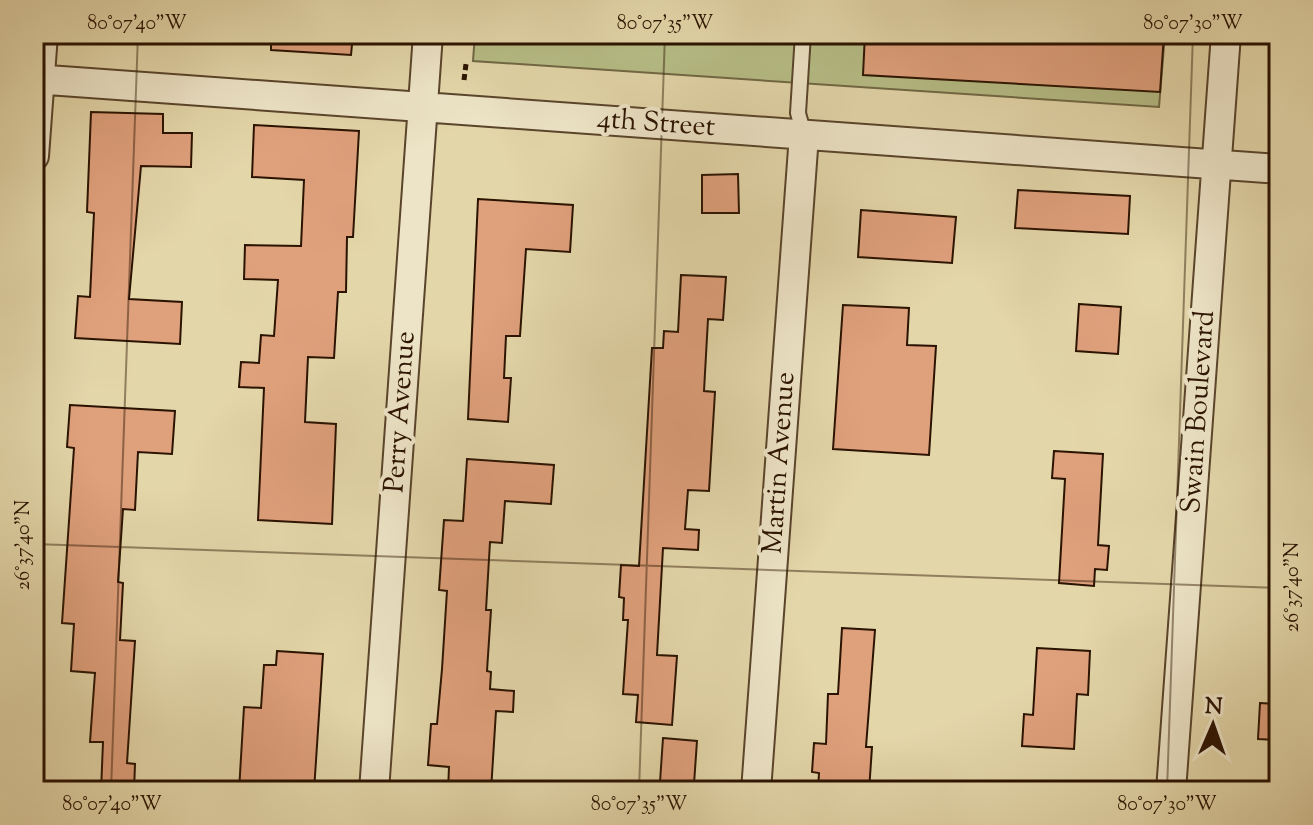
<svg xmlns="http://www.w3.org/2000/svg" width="1313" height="825" font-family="'Sorts Mill Goudy',serif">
<rect width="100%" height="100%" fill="#e3d6a9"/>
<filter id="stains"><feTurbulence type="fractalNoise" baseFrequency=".0025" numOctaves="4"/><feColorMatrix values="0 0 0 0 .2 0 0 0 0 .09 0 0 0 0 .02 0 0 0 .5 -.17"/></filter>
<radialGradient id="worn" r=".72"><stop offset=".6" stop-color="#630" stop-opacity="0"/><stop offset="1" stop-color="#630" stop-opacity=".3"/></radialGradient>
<path fill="#b6bd86" stroke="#706844" stroke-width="2" d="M475,34h690l-6,73 -686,-46z"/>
<path fill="#dfa07c" stroke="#2b1301" stroke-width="2" d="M271,34h82l-2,21 -80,-5z
M865,34h299l-4,58 -297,-17z
M91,112l72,2v19h29l-1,34 -50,-1 -12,133 53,3 -2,42 -105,-6 3,-42 12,1 4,-84 -7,-1z
M254,125l105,6 -6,106h-6l-1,55h-8l-4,66 -26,-1 -3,65 31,2 -4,100 -74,-4 6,-132 -25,-1 2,-25 18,1 2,-28 13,1 4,-56 -34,-1 1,-34 56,1 3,-66 -52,-3z
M738,174l1,39h-37v-38z
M1018,190l112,6 -2,38 -113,-6z
M478,199l95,6 -3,47 -44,-3 -6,87h-14l-2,42h7l-3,44 -40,-3z
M861,210l95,7 -4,46 -94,-6z
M681,275l45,2 -3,43 -15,-1 -4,72 11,1 -6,99 -21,-1 -3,39 14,1 -1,20 -35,-2 -6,107 20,1 -5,69 -36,-3 2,-27 -15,-1 5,-74h-5l1,-22 -5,-1 2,-32 18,1 13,-218h11l1,-17 14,1z
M1079,304l42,3 -3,47 -42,-3z
M843,305l66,3 -2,37 29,1 -7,109 -96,-6z
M70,405l105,6 -3,43 -34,-2 -3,58 -12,-1 -5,73 5,1 -3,57 15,1 -8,122 8,1 -1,27h-33l2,-49h-13l5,-69 -24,-2 3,-47 -12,-1 12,-175 -7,-1z
M1054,451l49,3 -5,91 11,1 -2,24 -12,-1 -1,17 -35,-3 6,-104 -13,-1z
M467,459l87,6 -3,39 -46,-3 -3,42 -12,-1 -4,68h5l-4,61 4,1 -1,17 24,2 -1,21 -17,-1 -5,80h-43l1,-24 -21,-2 3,-41h6l5,-55 5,-78 -8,-1 5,-70 19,1z
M842,628l33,2 -9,117h6l-3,44h-51l1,-18 -7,-1 2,-29 12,1 2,-50h10z
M1037,648l53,3 -2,44 -11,-1 -3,55 -52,-3 2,-32 9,1z
M277,651l46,3 -9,137h-75l5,-84 17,1 3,-43h12z
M1260,703l19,1v36l-21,-1z
M663,738l34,3 -3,43 -34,-2z"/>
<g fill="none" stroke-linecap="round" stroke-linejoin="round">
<defs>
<path id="lane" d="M803,34l-5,79 6,22"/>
<path id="street" d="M34,79l1245,90
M34,156l9,-122
M374,791l54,-757
M756,791l48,-656
M1171,791l55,-757"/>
</defs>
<use href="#lane" stroke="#59442b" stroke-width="18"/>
<use href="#street" stroke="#59442b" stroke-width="32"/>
<path stroke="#2b1301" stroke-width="5" stroke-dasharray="6 4" stroke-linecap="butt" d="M464,80l2,-16"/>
<use href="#lane" stroke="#ede4c7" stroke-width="14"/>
<use href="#street" stroke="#ede4c7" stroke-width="28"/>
</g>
<path fill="none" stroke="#2b1301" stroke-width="2" stroke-opacity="0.45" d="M34,544l1245,44M111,791l27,-757M639,791l26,-757M1167,791l26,-757"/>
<g text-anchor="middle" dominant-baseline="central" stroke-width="8" stroke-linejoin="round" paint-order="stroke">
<g font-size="28" fill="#2b1301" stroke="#ede4c7">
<text transform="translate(656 124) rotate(4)">4th Street</text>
<text transform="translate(401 412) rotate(-86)">Perry Avenue</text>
<text transform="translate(1199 412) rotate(-86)">Swain Boulevard</text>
<text transform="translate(780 463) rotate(-86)">Martin Avenue</text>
</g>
</g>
<rect width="1313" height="825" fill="none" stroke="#e3d6a9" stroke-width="88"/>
<g transform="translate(1213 725) rotate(2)" stroke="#ede4c7" stroke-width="6" paint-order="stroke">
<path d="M0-6L14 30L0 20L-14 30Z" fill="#2b1301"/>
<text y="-12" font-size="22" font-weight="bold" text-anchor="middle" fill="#2b1301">N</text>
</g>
<rect x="44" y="44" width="1225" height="737" fill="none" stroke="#2b1301" stroke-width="3"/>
<g font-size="20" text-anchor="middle" fill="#2b1301">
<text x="137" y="29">80°07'40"W</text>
<text x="665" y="29">80°07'35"W</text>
<text x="1193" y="29">80°07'30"W</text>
<text transform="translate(22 545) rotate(-90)" y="7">26°37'40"N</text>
<text transform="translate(1291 587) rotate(-90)" y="7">26°37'40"N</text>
<text x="112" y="810">80°07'40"W</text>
<text x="639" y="810">80°07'35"W</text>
<text x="1167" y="810">80°07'30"W</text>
</g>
<rect width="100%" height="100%" filter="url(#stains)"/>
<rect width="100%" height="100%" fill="url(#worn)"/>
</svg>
